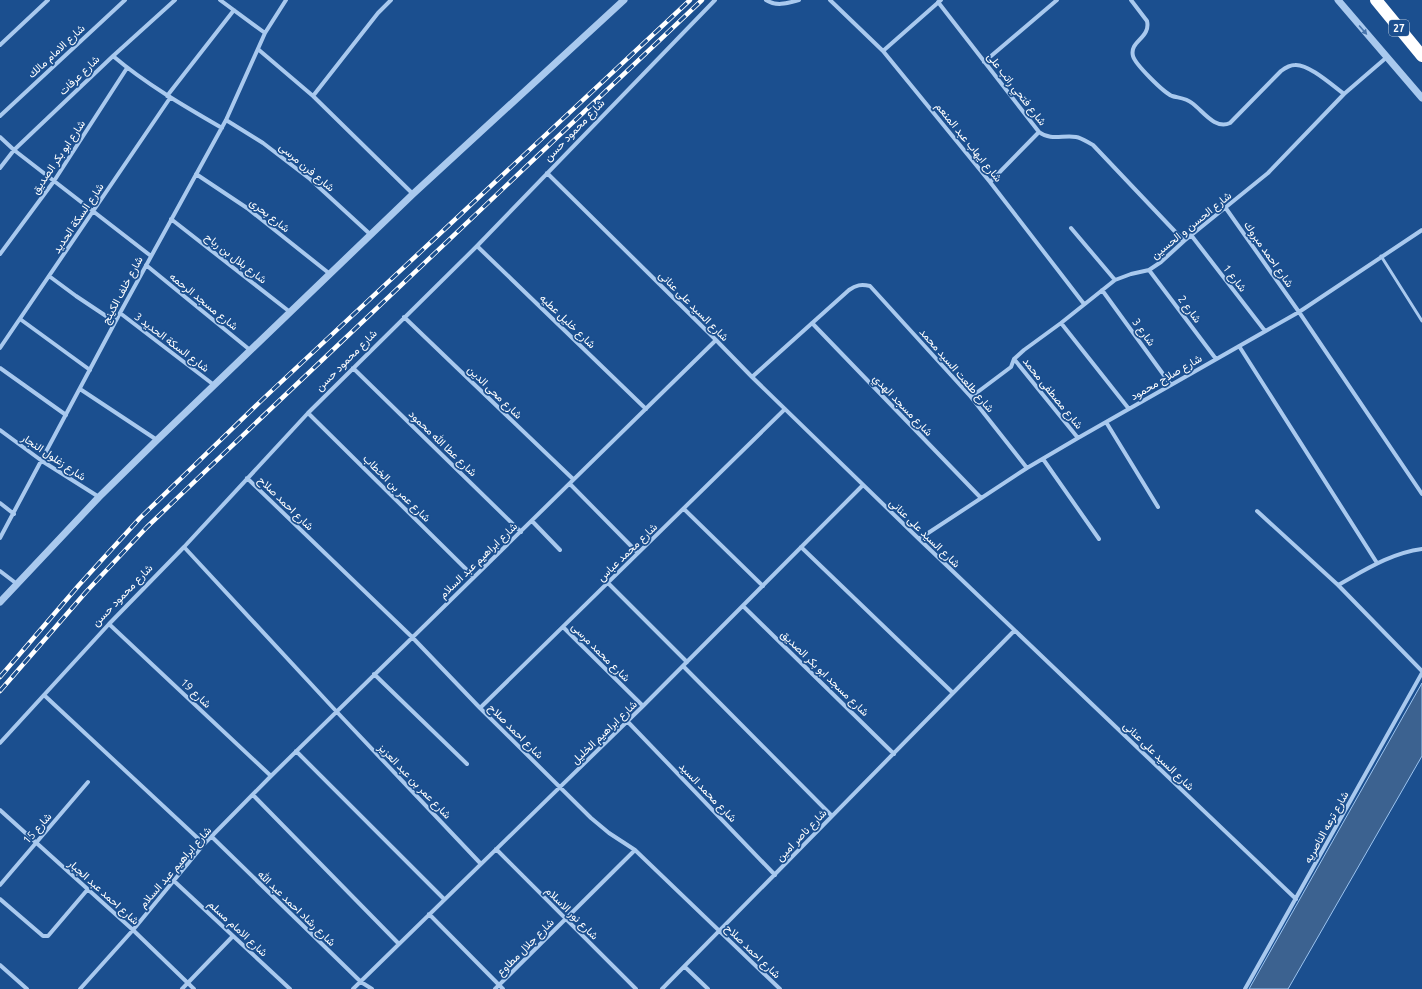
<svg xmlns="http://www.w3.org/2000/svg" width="1422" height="989" font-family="Ubuntu,Vazirmatn,sans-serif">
<rect width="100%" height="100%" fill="#1b4f8f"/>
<path fill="#3c6290" stroke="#9cc4f0" d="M1422,683v73l-134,233h-39z"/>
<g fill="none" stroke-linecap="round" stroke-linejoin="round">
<path stroke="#a9c9ee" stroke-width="3" d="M1381,256l41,65"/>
<path stroke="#a9c9ee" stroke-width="4" d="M220,0l45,33
M766,0c11,7 22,3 33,0
M830,0l53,51 107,131 94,122
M1131,0l16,21c4,17 -18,20 -14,35 2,8 30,36 39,40 7,2 14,2 20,7 11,8 23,27 38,20l51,-52c4,-3 8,-6 14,-6 14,-1 38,21 49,29
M938,2l101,130c12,9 23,3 37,5 6,1 11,5 17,8l91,96
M0,45l48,-45
M259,50l54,46 100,98
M883,51l58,-51
M113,56c33,28 71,50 109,72
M984,62l73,-62
M167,96l67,-86
M313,96l65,-83 13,-13
M0,116l125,-116
M226,120l37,23 47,36 61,56
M0,137l14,13 137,106
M0,168l14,-18 99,-94 62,-56
M547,173l169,167 36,37 167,162 377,360
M196,174l51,34 83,66
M990,182l49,-50
M1225,207l74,105 123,182
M171,219l119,93
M1071,228l44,52
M1191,235l74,96
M477,246l169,163
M0,254l54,-73 73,-113
M146,265l104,85
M1149,270l67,89
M49,276l27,20 39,26
M1102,290l69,95
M120,313l94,72
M404,317l169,162
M20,319l70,51
M812,323l169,175
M1061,323l68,86
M1239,346l138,217
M0,348l170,-250
M1014,359l64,79
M0,368l66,47
M353,368l168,164
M752,377l97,-87c7,-5 12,-6 21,-4l101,111 56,71
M80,389l77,51
M971,397l40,-30 3,-8 10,-9 37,-27 54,-43 16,-6 18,-4 12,-8 23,-21 84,-68 76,-79 43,-37
M308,413l166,164
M1106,422l52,85
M0,430l42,31 57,36
M1043,459l56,80
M247,478l165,159 68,71 111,110 18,15 26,17 145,139
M570,484l68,69
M0,503l14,11
M684,509l79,77
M1257,511l81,74 84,86
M532,521l28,29
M0,538l120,-225 106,-193 39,-87 21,-33
M919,539l108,-71 51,-30 221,-126 123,-82
M184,547l152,164 145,153
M801,547l152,146
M0,571l17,13
M608,583l79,79
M1338,585c27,-15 53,-32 84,-36
M743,606l151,148
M109,624l162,152
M563,627l80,79
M683,666l149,150
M374,674l93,90
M44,695l160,149
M480,708l305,-299
M628,722l147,153
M0,743l109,-119 75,-77 124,-134 169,-167 238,-246
M296,751l148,148
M253,795l146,149
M0,810l133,120 61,59
M212,837l149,145 11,7
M496,849l140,140
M174,881l116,108
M0,885l88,-103
M0,899l43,37h5l40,-47
M429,914l74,75
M0,965l27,24
M685,967l23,22
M80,989l53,-59 71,-86 67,-68 445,-436
M182,989l51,-53
M353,989l290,-283 220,-221
M495,989l140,-139
M662,989l352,-358
M1245,989l177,-316"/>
<path stroke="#a9c9ee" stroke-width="7" d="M1338,0l84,98
M0,602l99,-105 58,-57 256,-246 211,-194"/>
<path stroke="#fff" stroke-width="12" d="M1376,0l46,56"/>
<defs>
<path id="rail" d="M0,677l79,-92 61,-67 124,-120 426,-398
M0,691l86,-99 61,-65 113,-108 442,-419"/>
</defs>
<use href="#rail" stroke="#fff" stroke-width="4.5"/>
<use href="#rail" stroke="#1b4f8f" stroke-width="3" stroke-dasharray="9" stroke-linecap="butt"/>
</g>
<defs><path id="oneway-solid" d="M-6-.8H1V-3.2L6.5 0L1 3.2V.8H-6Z"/></defs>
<use fill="#4674ac" href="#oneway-solid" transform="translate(1363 30) rotate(49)"/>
<g text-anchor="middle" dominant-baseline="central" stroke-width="3.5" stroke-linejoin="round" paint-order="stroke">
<rect fill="#1b4f8f" stroke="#bbcadd" stroke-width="1" x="1389" y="20" width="20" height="16" rx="3"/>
<g font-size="10" font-weight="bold" fill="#fff">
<text x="1399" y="28">27</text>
</g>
<g font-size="11" fill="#fff" stroke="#1b4f8f">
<text transform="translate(56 51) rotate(-43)">شارع الامام مالك</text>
<text transform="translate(79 75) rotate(-44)">شارع عرفات</text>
<text transform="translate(1017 89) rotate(52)">شارع فتحي راتب على</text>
<text transform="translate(574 130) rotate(-46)">شارع محمود حسن</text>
<text transform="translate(969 142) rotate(51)">شارع ايهاب عبد المنعم</text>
<text transform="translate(58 157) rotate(-56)">شارع ابو بكر الصديق</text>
<text transform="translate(307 167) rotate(40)">شارع فرن مرسى</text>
<text transform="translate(270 215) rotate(38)">شارع بحرى</text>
<text transform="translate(78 218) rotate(-56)">شارع السكة الحديد</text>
<text transform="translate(1191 225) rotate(-39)">شارع الحسن و الحسين</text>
<text transform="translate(1269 254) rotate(55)">شارع احمد مبروك</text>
<text transform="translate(236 258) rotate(38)">شارع بلال بن رباح</text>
<text transform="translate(1235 278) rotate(52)">شارع 1</text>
<text transform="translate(122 290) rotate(-62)">شارع خلف الكينج</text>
<text transform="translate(204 301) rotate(39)">شارع مسجد الرحمه</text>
<text transform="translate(694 306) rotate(45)">شارع السيد على عنانى</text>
<text transform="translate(1190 309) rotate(53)">شارع 2</text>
<text transform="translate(568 321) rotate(44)">شارع خليل عطيه</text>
<text transform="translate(1144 332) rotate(54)">شارع 3</text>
<text transform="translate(172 342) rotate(37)">شارع السكة الحديد 3</text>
<text transform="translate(346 360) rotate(-45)">شارع محمود حسن</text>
<text transform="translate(957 370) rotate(49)">شارع طلعت السيد محمد</text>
<text transform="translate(1166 377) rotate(-30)">شارع صلاح محمود</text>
<text transform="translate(495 392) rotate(44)">شارع محى الدين</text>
<text transform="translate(1053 393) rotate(51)">شارع مصطفى محمد</text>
<text transform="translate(903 405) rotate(46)">شارع مسجد الهدي</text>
<text transform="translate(443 443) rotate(44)">شارع عطا الله محمود</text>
<text transform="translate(54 457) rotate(34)">شارع زغلول النجار</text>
<text transform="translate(397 488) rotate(45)">شارع عمر بن الخطاب</text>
<text transform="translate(286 503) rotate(44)">شارع احمد صلاح</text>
<text transform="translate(925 533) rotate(44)">شارع السيد على عنانى</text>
<text transform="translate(627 552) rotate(-44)">شارع محمد عباس</text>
<text transform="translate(478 560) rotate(-44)">شارع ابراهيم عبد السلام</text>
<text transform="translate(122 595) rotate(-46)">شارع محمود حسن</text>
<text transform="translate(601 652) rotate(45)">شارع محمد مرسى</text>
<text transform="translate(825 673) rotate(44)">شارع مسجد ابو بكر الصديق</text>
<text transform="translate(196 693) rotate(43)">شارع 19</text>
<text transform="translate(516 731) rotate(45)">شارع احمد صلاح</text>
<text transform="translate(604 732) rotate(-44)">شارع ابراهيم الخليل</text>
<text transform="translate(1159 756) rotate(44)">شارع السيد على عنانى</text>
<text transform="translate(415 781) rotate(46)">شارع عمر بن عبد العزيز</text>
<text transform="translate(708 792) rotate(46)">شارع محمد السيد</text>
<text transform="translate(1326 827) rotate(-61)">شارع ترعه الناصريه</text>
<text transform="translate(37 828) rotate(-49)">شارع 15</text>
<text transform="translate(801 835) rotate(-46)">شارع ناصر امين</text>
<text transform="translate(175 867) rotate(-49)">شارع ابراهيم عبد السلام</text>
<text transform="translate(104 892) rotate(42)">شارع احمد عبد الجبار</text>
<text transform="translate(297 908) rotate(44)">شارع رشاد احمد عبد الله</text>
<text transform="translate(572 913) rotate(45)">شارع نور الاسلام</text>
<text transform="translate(238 928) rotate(43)">شارع الامام مسلم</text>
<text transform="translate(525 947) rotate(-45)">شارع جلال مطاوع</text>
<text transform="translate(753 951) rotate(44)">شارع احمد صلاح</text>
</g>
</g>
</svg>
